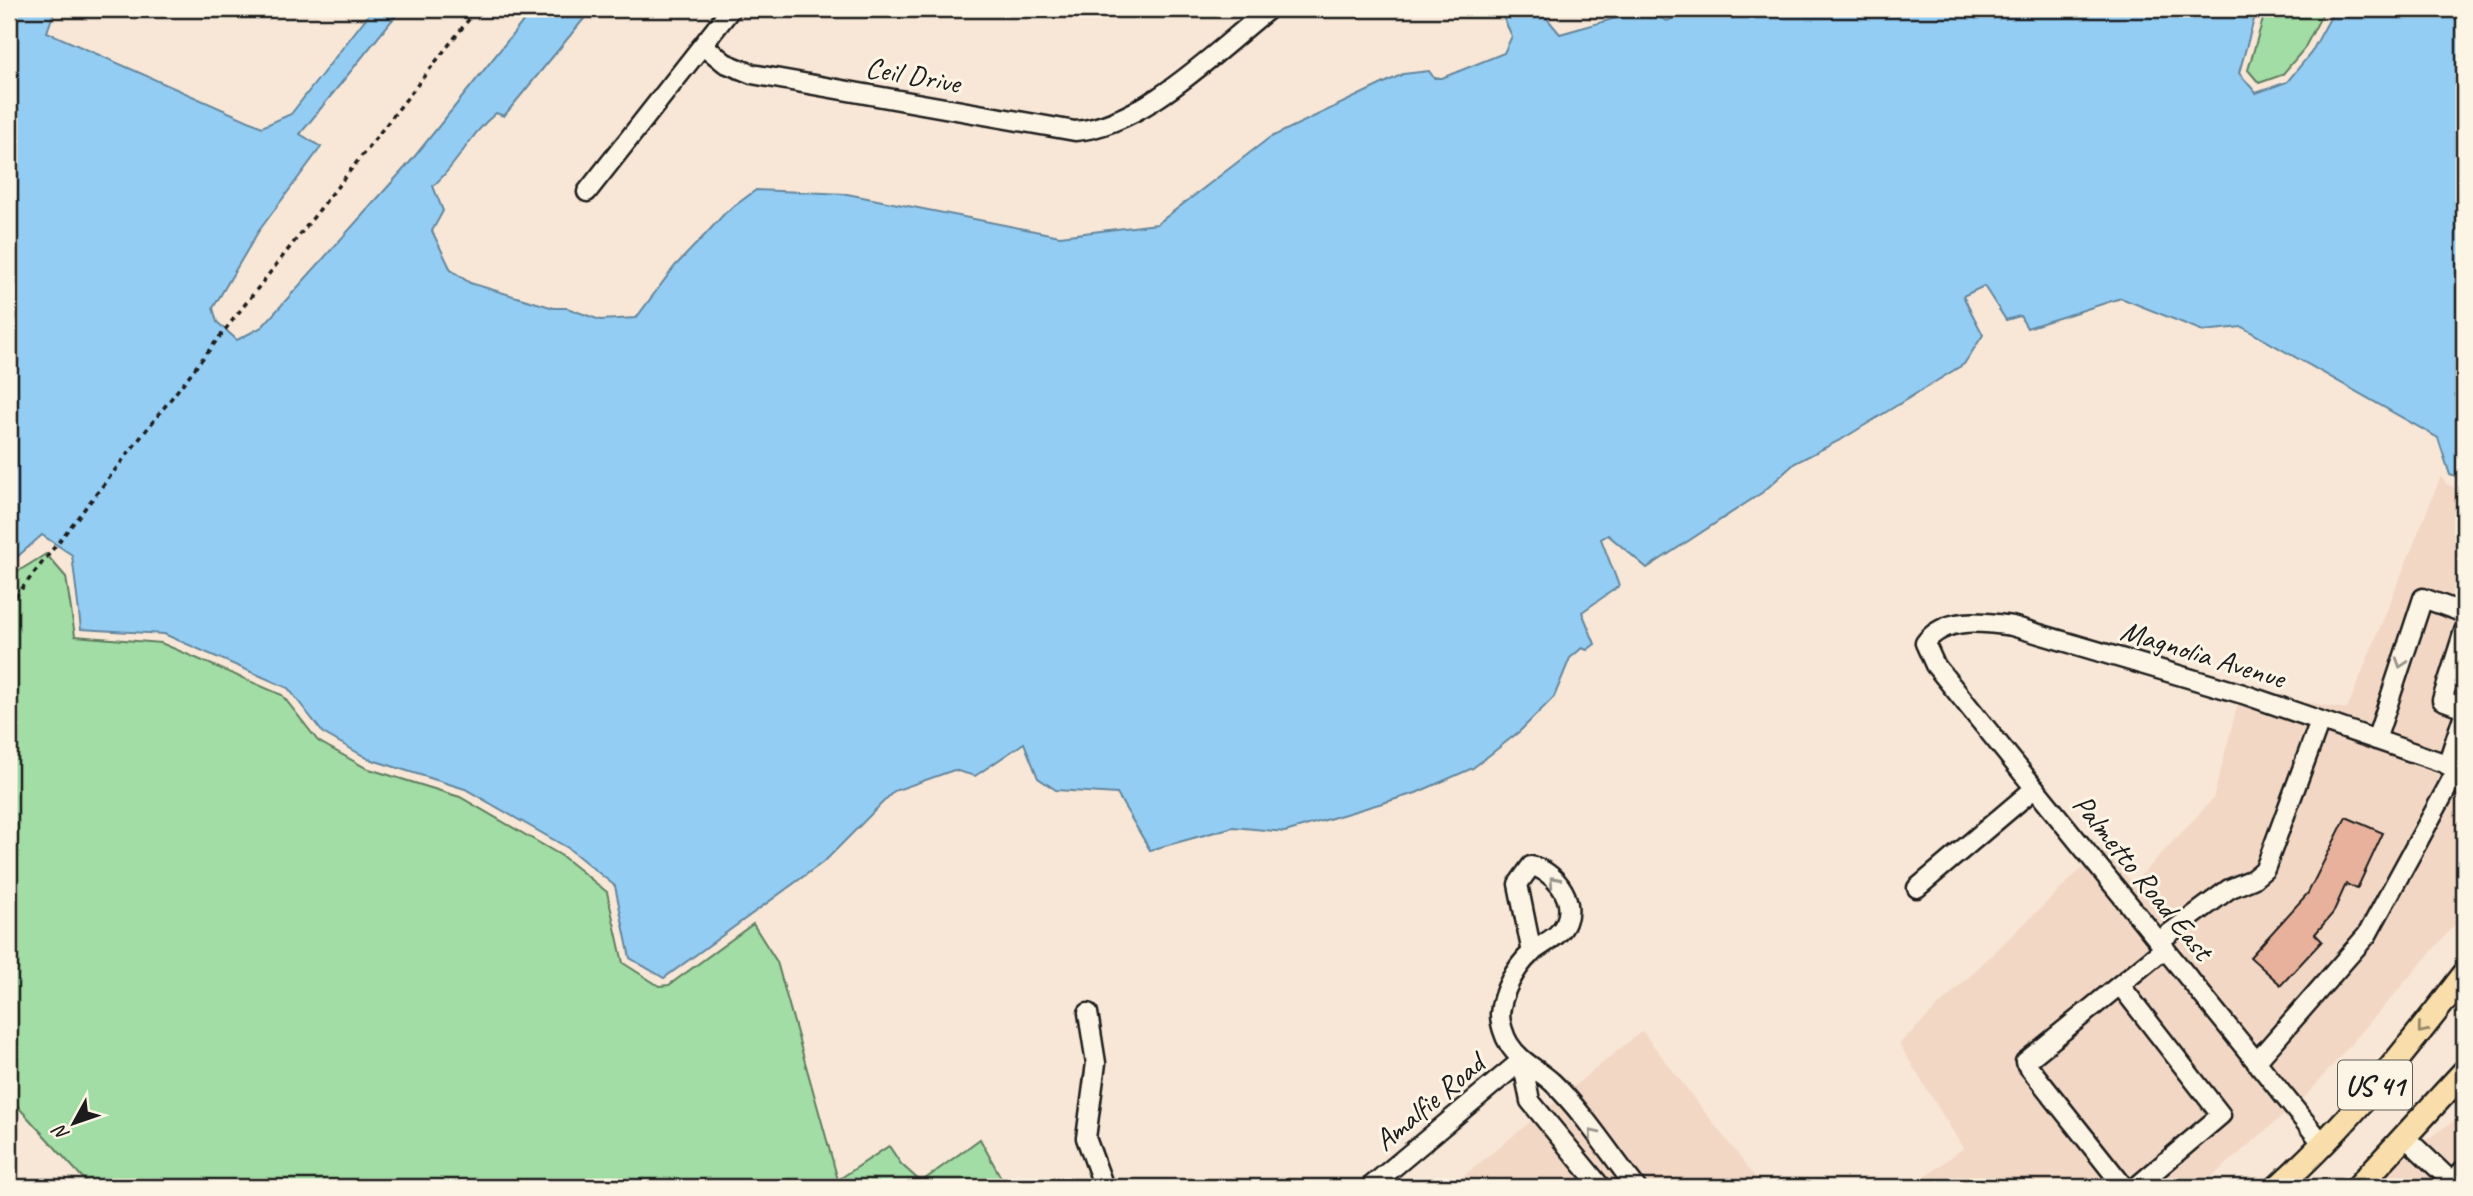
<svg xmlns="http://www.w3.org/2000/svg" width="2473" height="1196" font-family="Caveat,sans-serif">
<rect width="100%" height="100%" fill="#f8e7d6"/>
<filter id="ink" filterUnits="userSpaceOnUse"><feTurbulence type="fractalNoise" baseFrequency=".0143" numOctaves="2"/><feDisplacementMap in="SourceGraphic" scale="14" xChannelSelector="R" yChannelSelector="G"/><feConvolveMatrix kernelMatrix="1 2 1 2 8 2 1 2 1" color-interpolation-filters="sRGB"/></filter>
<g filter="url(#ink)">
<path fill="#f3d7c5" d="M2441,476l5,8 18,6v424l-158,182 -106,91h-288l51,-39 -64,-104 204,-196 30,36 80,-85 28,-108 106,18z
M1642,1031l121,156h-313z
M2464,1113v74h-93l24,-24z"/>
<path fill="#a1dda4" stroke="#5e7c60" stroke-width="2" d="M2266,9h59l-21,40 -22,26 -23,8 -11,-13z
M46,554l20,23 9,59 86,7 121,52 36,46 48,27 94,29 102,59 45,36 16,71 36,23 10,-1 84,-61 24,38 61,218 51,-34 12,18 20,18 59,-43 26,48h-915l-82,-90v-520z"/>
<path fill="#94cdf3" stroke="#64869d" stroke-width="2" d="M9,9h46l-8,23 215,95 29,-13 82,-105h28l-101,125 21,13 -63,85 -45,76 4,14 20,18 25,-13 149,-166 122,-152h59l-88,107 -8,-3c-27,22 -37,50 -63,73l10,25 -11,20 19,39 19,13 84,25h13l33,12 36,-2 39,-52 30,-31 20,-22 31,-23 91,4 213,42 97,-12 112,-86 134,-64 26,-3 5,7h8l62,-25 8,-17 -13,-27h40l21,25 84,-24 23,11 27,-12h563l-18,64 17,20 31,-11 24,-29 24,-44h129v471l-14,-5 -12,-37 -196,-111 -39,4 -82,-33 -94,30 -7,-12 -14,4 -22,-34 -21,10 20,39 -19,29 -120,74 -49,25 -32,29 -116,76 -39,-33 -7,4 18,47 -37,26 13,32 -8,6 -5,-2 -12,10 -16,39 -34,34 -47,37 -57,25 -131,39 -52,-5 -83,23 -33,-56 -61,-4 -18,-12 -14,-35 -49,33 -21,-6 -60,21 -68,69 -162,118 -34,-20 -15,-72 -47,-38 -103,-59 -96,-30 -46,-26 -35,-45 -124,-54 -83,-5 -9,-74 -30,-20 -33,29z"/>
<path fill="#e7b19c" stroke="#1c1c1c" stroke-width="2" d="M2346,817l37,16 -26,56 -11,-5 -13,29 -18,21 7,7 -41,44 -31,-28 58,-64z"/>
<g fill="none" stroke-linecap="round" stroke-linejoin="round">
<defs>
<path id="minor" d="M703,45l22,18 27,11 323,57c68,-5 141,-80 194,-122
M587,192l144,-183
M2464,631l-22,69 22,8
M2376,740l47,-142 41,15
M2447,765l17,-51
M1917,888l118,-100
M2159,941l70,-52 24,-10 12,-10 55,-148
M1532,953l-14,-69 13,-18c22,4 45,32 35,56 -6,15 -23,21 -35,31 -16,15 -29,39 -31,61 0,9 4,22 9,30 11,18 29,25 44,39 30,29 57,71 83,104
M2120,985l101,130 -85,72
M1088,1013l8,50 -10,75 18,49
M1522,1060l8,41 71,86
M2256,1062l111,-127 91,-167
M2406,1138l46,44 12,-13
M2323,1144l-388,-479 -10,-22c20,-27 58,-21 87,-17l231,68 221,76
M1370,1187l152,-127
M2124,1187l-99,-125 140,-114"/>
<path id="major" d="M2278,1187c70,-62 129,-138 186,-212
M2358,1187l106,-115"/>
</defs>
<use href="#minor" stroke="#1c1c1c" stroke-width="23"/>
<use href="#major" stroke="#1c1c1c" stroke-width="28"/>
<path stroke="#1c1c1c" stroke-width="3.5" stroke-dasharray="5 5" stroke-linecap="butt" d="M9,605l468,-596"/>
<use href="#minor" stroke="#fcf5e5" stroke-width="18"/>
<use href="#major" stroke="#f9deab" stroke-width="23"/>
</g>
<defs><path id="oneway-chevron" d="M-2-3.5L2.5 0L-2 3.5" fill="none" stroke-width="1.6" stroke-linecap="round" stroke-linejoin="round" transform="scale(1.75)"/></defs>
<g stroke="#97938b">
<use href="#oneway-chevron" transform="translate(2401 663) rotate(108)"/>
<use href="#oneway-chevron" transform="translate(1554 881) rotate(-132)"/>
<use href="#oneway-chevron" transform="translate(1593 1134) rotate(-129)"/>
</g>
<use stroke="#96876b" href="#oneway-chevron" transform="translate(2422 1029) rotate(129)"/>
</g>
<g text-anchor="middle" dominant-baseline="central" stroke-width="6" stroke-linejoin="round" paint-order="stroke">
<rect fill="#fcf5e5" stroke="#5f5d58" stroke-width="2" x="2338" y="1060.5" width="74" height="49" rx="5"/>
<g font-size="28" font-weight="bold" fill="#1c1c1c">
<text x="2375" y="1085">US 41</text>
</g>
<g font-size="30" fill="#1c1c1c" stroke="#fcf5e5">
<text transform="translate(913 75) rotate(10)">Ceil Drive</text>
<text transform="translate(2203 654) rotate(17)">Magnolia Avenue</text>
<text transform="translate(2143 877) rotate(51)">Palmetto Road East</text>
<text transform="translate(1429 1102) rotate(-40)">Amalfie Road</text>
</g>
</g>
<rect width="2473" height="1196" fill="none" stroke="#fcf5e5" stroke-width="35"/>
<rect x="18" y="18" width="2438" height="1161" fill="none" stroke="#1c1c1c" stroke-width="2.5" filter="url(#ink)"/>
<g transform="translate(74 1123) rotate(230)" stroke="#fcf5e5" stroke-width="5" paint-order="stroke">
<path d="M0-5L12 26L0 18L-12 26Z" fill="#1c1c1c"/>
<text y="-10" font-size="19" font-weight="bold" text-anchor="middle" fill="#1c1c1c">N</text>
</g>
</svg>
